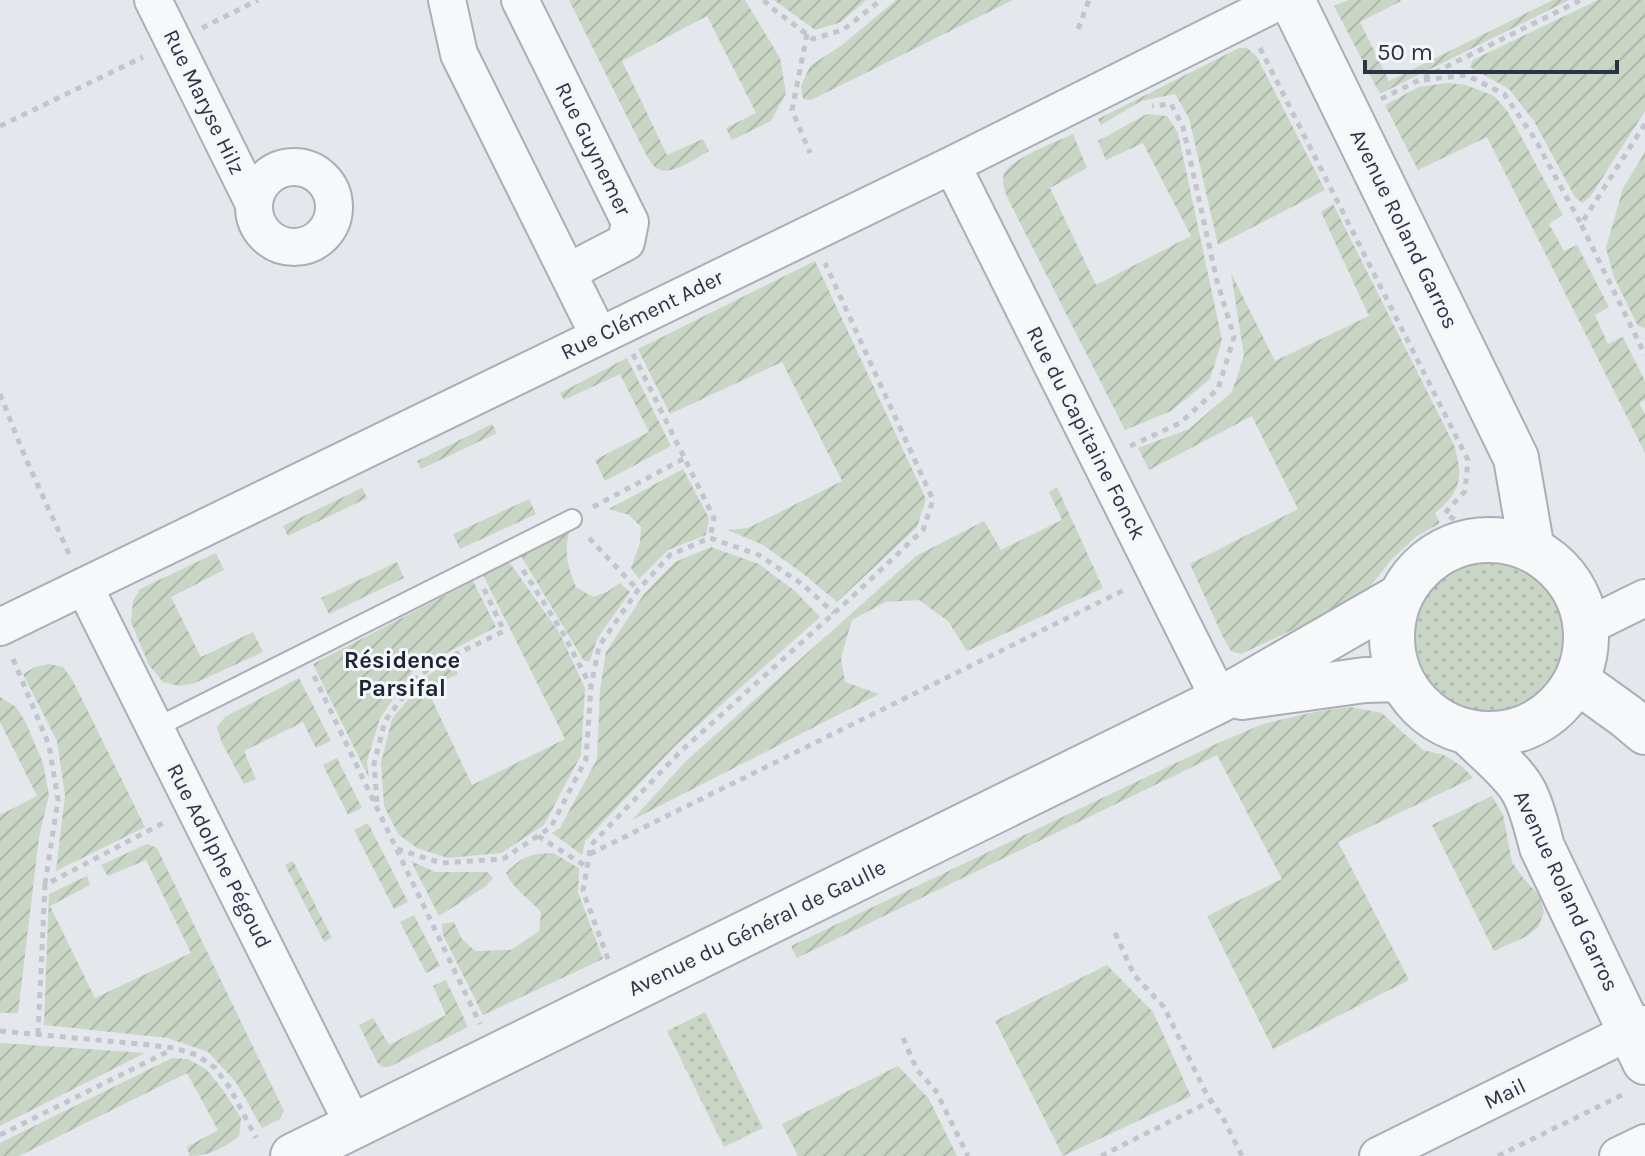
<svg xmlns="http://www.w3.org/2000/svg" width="1645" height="1156" font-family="Karla,sans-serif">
<defs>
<pattern id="grass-dots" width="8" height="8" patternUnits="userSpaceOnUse" patternTransform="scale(2)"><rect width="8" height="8" fill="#c9d6c5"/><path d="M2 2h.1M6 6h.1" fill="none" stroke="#adb8ab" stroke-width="1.8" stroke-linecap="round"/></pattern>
<pattern id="garden-furrows" width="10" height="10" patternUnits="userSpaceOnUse" patternTransform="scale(2)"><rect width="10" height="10" fill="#c9d6c5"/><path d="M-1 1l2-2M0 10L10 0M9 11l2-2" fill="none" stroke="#adb8ab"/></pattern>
</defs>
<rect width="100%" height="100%" fill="#e4e7ec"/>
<path fill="url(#grass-dots)" d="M1411 640a77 77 0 1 1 154 0a77 77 0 1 1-154 0Z
M705,1012l58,116 -39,19 -57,-116z"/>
<path fill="url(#garden-furrows)" d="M569,0h176l35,58 6,35 -15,28 -39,19 -6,-12 30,-15 -49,-97 -85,45 45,94 36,-16 6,12c-13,7 -41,28 -54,16 -6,-5 -10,-16 -14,-22z
M774,0h92l-25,22 -26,8z
M896,0h117l-202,100 -8,-1 -2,-13 9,-20 32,-21z
M1348,0h52l1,1 -41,21 29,59 164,-81h16l-189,94 -46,-88z
M1598,0h47v111l-55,86 -8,6 -7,-6 -41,-76 -25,-32 -39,-22 3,-7z
M1239,48h8l10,9 68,133 -107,55 -29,-127 -14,-24 -34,7 -40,24 -3,-6z
M1447,83l19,2 28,11 14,16 55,103 -14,9 15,27 13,-6 32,62 -14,8 13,29 15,-7 22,44v19l-6,3 6,11v39l-158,-316 -69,33 -33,-65 34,-18z
M1147,114l20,2 11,17 44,207 -12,39 -39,32 -46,19 -117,-231c-3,-8 -7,-17 -4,-25 6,-15 54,-33 69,-40l14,34 -37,20 46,97 95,-49 -48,-93 -37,17 -8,-19z
M1645,152v176l-7,-2 -24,-49 -8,-29 17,-60z
M1333,204l121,241c9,31 8,47 -19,68l5,10 -23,13 -25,23 -28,35 -18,11 -105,49 -10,-3 -8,-14 -33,-73 108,-55 -46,-93 -103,54 -11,-22 51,-19 43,-37 12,-37 -13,-82 44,88 94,-45 -48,-104z
M815,261l111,238 -9,28 -80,75 -32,-27 -42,-30 -35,-15 20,-2 94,-47 -60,-119 -112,52 -32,-65z
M627,358l44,88 -66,35 -10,-21 54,-28 -29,-58 -56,26 -4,-7z
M492,424l5,9 -76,36 -4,-8z
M683,469l26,49 -3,17 -38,15 -29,29 -8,-11 9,-25 1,-16 -12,-12 -20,-6z
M1057,487l46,101 -136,63 -19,-30 -29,-21 -34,2 -33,18 -11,38 4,24 34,12 -247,126 54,-59 230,-205 68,-35 17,29 61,-30 -13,-28z
M362,488l5,10 -79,38 -5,-10z
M529,499l7,15 -76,35 -7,-15z
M571,526c-8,25 -4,38 5,61l17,10 14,-5 13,-9 10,9 -33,47 -7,22h-6l-66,-110z
M711,547l48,17 36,27 25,26 -143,127 -92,97 -3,14 -30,-22 8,-5 37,-69 3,-69 6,-38 38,-58 31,-32z
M216,553l8,17 -53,27 30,60 52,-25 10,20 -68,31 -16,3 -16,-4 -14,-17 -18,-43 2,-21 7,-12z
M507,559l52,73 26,56 -4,67 -37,70 -43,28 -53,5 -31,-10 -19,-14 -14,-28 -3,-43 11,-44 36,-44 24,-14 6,13 -31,15 45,96 93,-46 -84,-168z
M397,562l7,16 -75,36 -8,-16z
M473,581l23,46 -82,43 -34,48 -13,43 2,17 -56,-114z
M49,664l14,3 10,14 72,146 -89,44 9,-76 -8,-54 -34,-67 12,-7z
M299,678l32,63 -15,7 -13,-26 -59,29 12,28 -12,5 -22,-41 -5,-16 8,-10z
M0,697l16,10 10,16 17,40 6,32 -10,42 -21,176h-18v-198l37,-19 -37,-74z
M1350,707l32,6 19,18 22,19 21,5 19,12 10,11 -135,64 71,138 -136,69 -66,-133 75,-37 -65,-124 -420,203 -6,-12 425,-202 47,-20 51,-12z
M337,758l25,50 -14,7 -25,-50z
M1492,796l11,19 9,47 12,17 15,16 5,17 -6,15 -11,9 -33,15 -62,-126z
M368,823l40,79 -14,7 -40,-79z
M147,844l10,4 127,263 -4,8 -18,9 -26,-46 -28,-30 -40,-14 -124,-13 5,-131 38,-18 3,9 -40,21 45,92 96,-45 -45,-93 -38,16 -7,-11z
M553,853l26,15 -1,24 25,67 -120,56 -40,-80 -1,-11 12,-2 8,17 13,12 36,-1 28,-19 2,-19c-11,-13 -28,-23 -35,-39 17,-17 23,-19 47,-20z
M293,861l39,77 -8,4 -39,-77z
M411,861l24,11h52l6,6 -7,8 -47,30z
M414,915l26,51 -14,7 -26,-51z
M1107,965l46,47 38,84 -128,60 -68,-135z
M446,980l22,47 -79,40h-7l-5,-5 -18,-37 14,-7 16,27 57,-30 -13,-29z
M0,1043h1l144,10 -145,73z
M172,1058l16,1 18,10 17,21 18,28 -2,18c-15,12 -29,20 -49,20l-3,-9 31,-17 -31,-57 -168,83h-19v-13z
M898,1066l31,33 28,57h-159l-16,-32z"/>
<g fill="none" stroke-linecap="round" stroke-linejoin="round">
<defs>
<path id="service" d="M155,728l417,-209"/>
<path id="minor" d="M153,0l101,204
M447,0l12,54 140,282
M520,0l110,222 -4,20 -58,30
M952,165l268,535
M254 207a40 40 0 1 1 80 0a40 40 0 1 1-80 0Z
M84,586l270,540
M0,627l952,-462 330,-165
M1586,627l59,-29
M1378,1156l267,-132
M1618,1156l27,-13"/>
<path id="tertiary" d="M1292,0l224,458 16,92
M1392 637a97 97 0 1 1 194 0a97 97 0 1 1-194 0Z
M1576,680l50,36 19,16
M1242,697l123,-17 36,-1
M1468,732c17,18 45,39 56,60 9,17 13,37 18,55l103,215
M293,1156l927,-456 181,-104"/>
</defs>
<use href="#service" stroke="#a9aeb7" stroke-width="22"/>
<use href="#minor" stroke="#a9aeb7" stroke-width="40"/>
<use href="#tertiary" stroke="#a9aeb7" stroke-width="48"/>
<path stroke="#c2c5cb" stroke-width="5" stroke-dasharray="6 6" stroke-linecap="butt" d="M764,0l4,5 45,34 30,-9 38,-30
M202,28l56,-28
M1078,29l11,-29
M807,34l-15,76 18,43
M1260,48l208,412 -3,31 -20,22 37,27
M1424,80l42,-5 38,19 31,45 46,85
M1381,99l200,-99
M1645,124l-64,100 64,131
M0,126l143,-69
M633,354l81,164 -4,20
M0,394l25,63 46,101
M1130,446l50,-23 38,-34 16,-52 -17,-56 -34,-154 -12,-23 -19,2
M593,507l92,-49
M589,538l49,52
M523,570l40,63 27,52
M13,659l36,86 9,55 -13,84
M314,676l166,348
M377,802l-3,-38 11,-43 34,-46 29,-17 56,-27 -20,-42
M538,836l49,31
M397,849l44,14 62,-4 48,-32 35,-68 5,-73 8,-40 39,-56 32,-35 40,-17 49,17 43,29 32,29
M590,854l536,-265
M1115,933l19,42 30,32 42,86 17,25 19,38
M608,959l-25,-68 8,-46 89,-93 173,-156 70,-66 10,-30 -108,-237
M0,1031l140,13 34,4 23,7 18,13 15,20 26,50
M38,1034l7,-149 120,-63
M903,1038l14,32 19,21 32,65
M0,1135l171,-85
M1101,1156l110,-55
M1498,1156l128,-63"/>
<use href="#service" stroke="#f7f8fa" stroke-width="18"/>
<use href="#minor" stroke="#f7f8fa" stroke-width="36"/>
<use href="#tertiary" stroke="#f7f8fa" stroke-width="44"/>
</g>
<g text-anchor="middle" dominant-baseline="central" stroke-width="6" stroke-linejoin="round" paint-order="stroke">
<g font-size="22" fill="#2b3445" stroke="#f4f6f9">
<text transform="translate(204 102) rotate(64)">Rue Maryse Hilz</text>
<text transform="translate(593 149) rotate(64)">Rue Guynemer</text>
<text transform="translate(1404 229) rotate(64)">Avenue Roland Garros</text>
<text transform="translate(642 315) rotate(-26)">Rue Clément Ader</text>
<text transform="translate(1086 433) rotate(63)">Rue du Capitaine Fonck</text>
<text transform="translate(219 856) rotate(63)">Rue Adolphe Pégoud</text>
<text transform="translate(1566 891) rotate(65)">Avenue Roland Garros</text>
<text transform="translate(757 928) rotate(-26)">Avenue du Général de Gaulle</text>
<text transform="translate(1505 1094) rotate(-26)">Mail</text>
</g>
<g font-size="24" font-weight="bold" fill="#1d2536" stroke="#f4f6f9">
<text x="402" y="660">Résidence<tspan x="402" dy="28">Parsifal</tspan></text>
</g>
</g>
<path d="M1365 60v12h252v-12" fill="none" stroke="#2b3445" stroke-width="4"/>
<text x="1377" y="60" font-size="24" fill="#2b3445" stroke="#f4f6f9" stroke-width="6" paint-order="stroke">50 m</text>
</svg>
